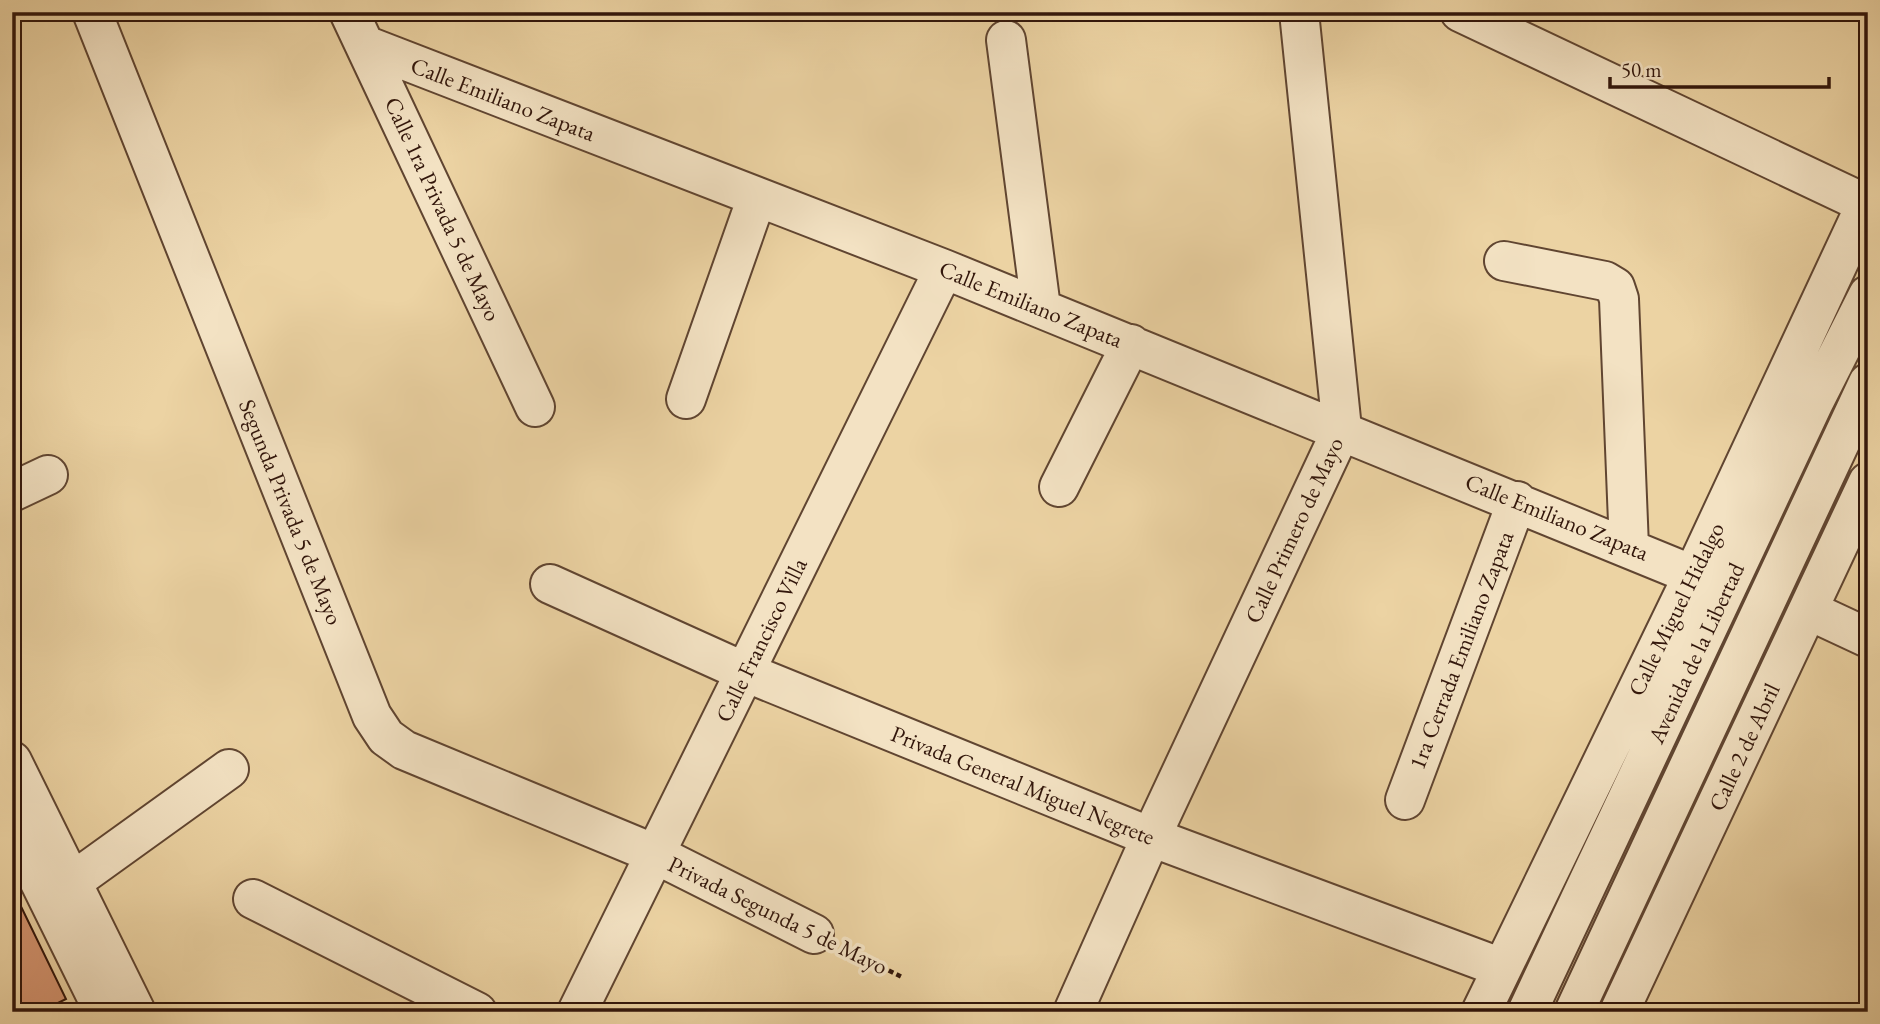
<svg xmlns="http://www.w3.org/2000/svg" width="1880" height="1024" font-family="'EB Garamond',serif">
<rect width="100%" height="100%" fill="#ecd3a3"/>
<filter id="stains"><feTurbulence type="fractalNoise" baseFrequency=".00286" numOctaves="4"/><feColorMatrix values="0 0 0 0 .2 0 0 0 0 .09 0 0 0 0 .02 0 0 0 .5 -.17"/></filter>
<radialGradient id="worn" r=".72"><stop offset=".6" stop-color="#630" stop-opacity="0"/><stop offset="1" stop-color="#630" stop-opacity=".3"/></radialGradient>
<path fill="#0003" d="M64,999l-13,13h-39z
M72,1006l2,6h-15z"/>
<path fill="#d49470" stroke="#32160b" stroke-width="2" d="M12,888l54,111 -26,13h-28z"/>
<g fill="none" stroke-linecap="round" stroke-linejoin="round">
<defs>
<path id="minor" d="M92,12l280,704 14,21 18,13 251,104 159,80
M349,12l186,395
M1460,12l408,193
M1006,40l35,268
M365,45l579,224 749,306
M1504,261l101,20 10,6 4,12 10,248
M686,399l71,-202
M1059,487l72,-143
M12,492l36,-17
M550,584l195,88 406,165 351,131
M1808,610l60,28
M12,761l124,251
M1405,800l112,-299
M12,826l92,186
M72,882l157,-113
M253,899l224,113
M577,1012l367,-743
M1073,1012l78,-175 191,-408 -43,-417
M1481,1012l212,-437 173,-371
M1527,1012l287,-610 54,-107
M1574,1012l294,-629
M1619,1012l249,-530"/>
</defs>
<use href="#minor" stroke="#604531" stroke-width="42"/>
<path stroke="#32160b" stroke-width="4.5" stroke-dasharray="5 3.5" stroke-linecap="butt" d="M843,948l59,29"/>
<use href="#minor" stroke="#f3e2c3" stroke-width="38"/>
</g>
<g text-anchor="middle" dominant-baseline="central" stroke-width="7" stroke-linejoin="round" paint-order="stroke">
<g font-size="23" fill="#32160b" stroke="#f3e2c3">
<text transform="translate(503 99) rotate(21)">Calle Emiliano Zapata</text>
<text transform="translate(443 209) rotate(65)">Calle 1ra Privada 5 de Mayo</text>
<text transform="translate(1031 304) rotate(22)">Calle Emiliano Zapata</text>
<text transform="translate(291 512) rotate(68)">Segunda Privada 5 de Mayo</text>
<text transform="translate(1557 517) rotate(22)">Calle Emiliano Zapata</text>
<text transform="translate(1294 530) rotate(-65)">Calle Primero de Mayo</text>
<text transform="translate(1676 609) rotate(-64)">Calle Miguel Hidalgo</text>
<text transform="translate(761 640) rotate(-64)">Calle Francisco Villa</text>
<text transform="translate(1461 650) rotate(-69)">1ra Cerrada Emiliano Zapata</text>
<text transform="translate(1696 653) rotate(-65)">Avenida de la Libertad</text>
<text transform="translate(1744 747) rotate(-65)">Calle 2 de Abril</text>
<text transform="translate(1023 785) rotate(22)">Privada General Miguel Negrete</text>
<text transform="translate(778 915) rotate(26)">Privada Segunda 5 de Mayo</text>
</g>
</g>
<rect width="1880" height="1024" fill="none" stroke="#ecd3a3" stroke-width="42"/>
<rect x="14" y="14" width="1852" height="996" fill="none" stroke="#32160b" stroke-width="3.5"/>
<rect x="21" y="21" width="1838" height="982" fill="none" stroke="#32160b" stroke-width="2"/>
<path d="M1610 77v10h219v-10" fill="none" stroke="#32160b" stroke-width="3.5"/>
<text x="1621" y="77" font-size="21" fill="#32160b" stroke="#f3e2c3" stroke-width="5" paint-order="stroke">50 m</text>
<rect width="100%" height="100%" filter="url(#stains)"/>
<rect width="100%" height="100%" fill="url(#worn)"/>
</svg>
